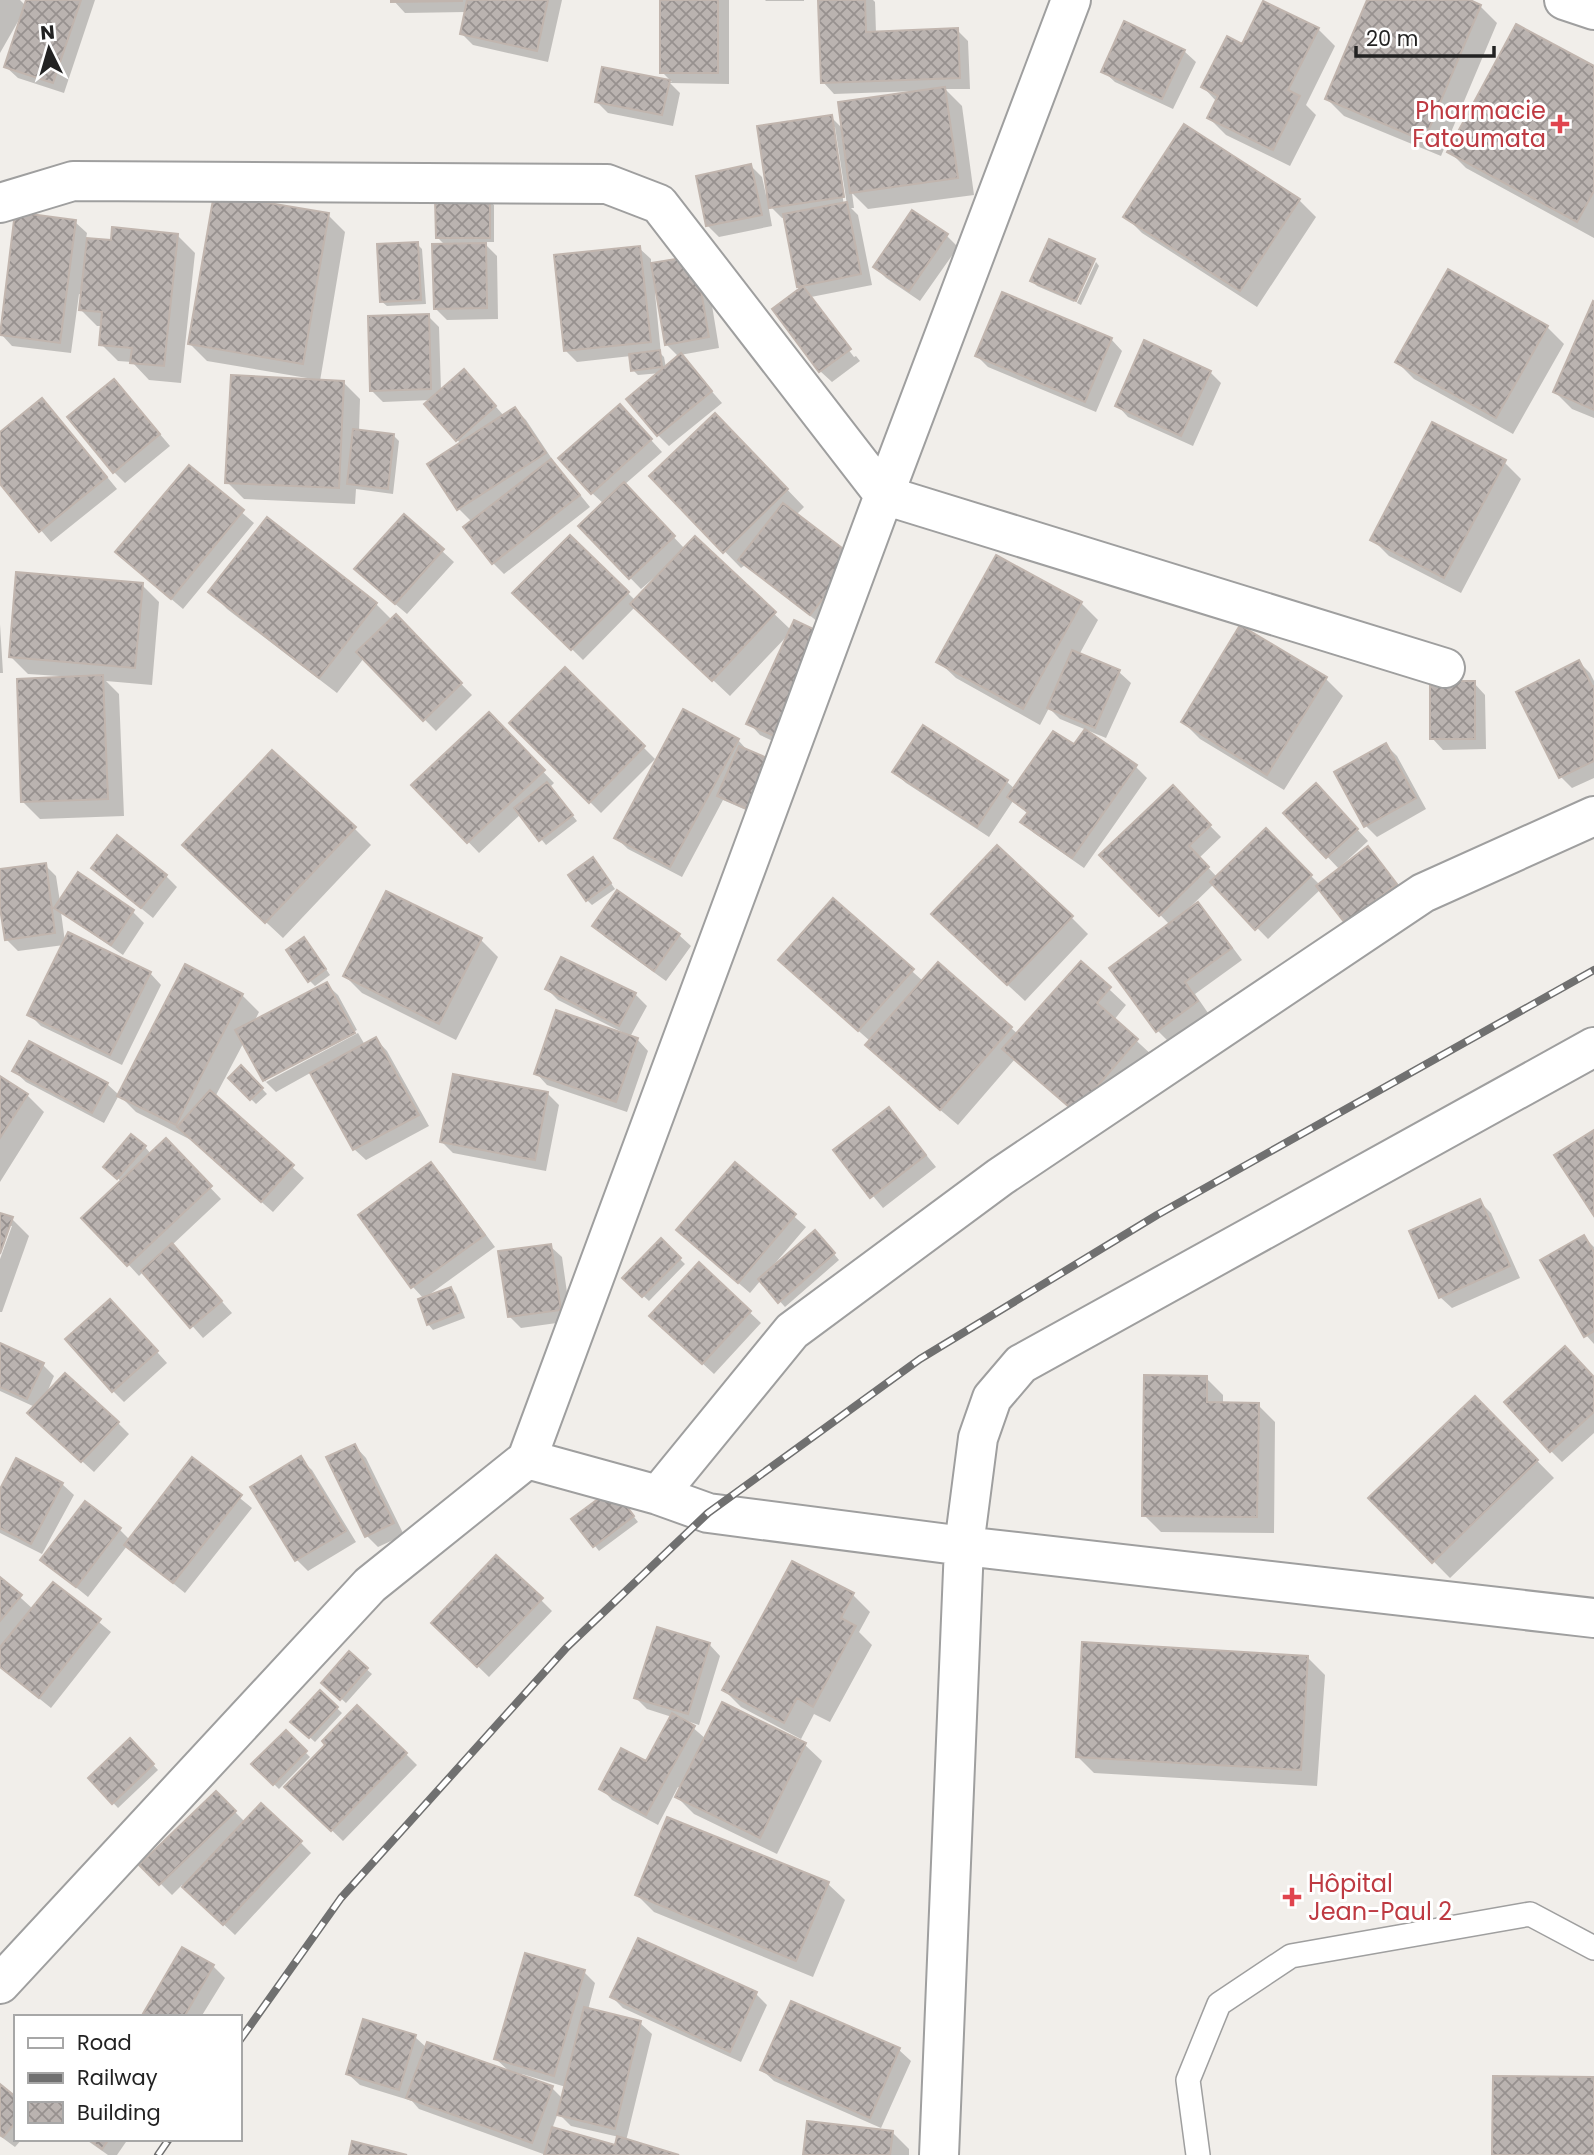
<svg xmlns="http://www.w3.org/2000/svg" width="1594" height="2155" font-family="Poppins,sans-serif">
<defs>
<pattern id="building-cross-hatch" width="8" height="8" patternUnits="userSpaceOnUse" patternTransform="scale(1.75)"><rect width="8" height="8" fill="#bab3b0"/><path d="M0 0l8 8M0 8l8-8" fill="none" stroke="#97918f"/></pattern>
</defs>
<rect width="100%" height="100%" fill="#f1eeea"/>
<path fill="#0003" fill-rule="evenodd" d="M0,0h20l6,6 2,-6h67l-31,93 -46,-15 -12,-11 14,-49 -20,35z
M393,0h169l-14,62 -75,-17 -11,-11 4,-22 -61,1z
M662,0h67v84l-59,-1 10,10 -7,33 -65,-13 -11,-11 6,-33 69,13 -10,-10z
M765,0h39v1h-38z
M820,0h53l2,2 1,31 81,-3 11,11 2,48h-25l17,17 12,89 -106,14 -16,-16 2,15h-3l7,7 14,70 -61,12v3l43,57 2,-1 4,5 -28,21 -12,-11 -18,-82 -3,-3 -13,-68h-4l-14,-14 4,22 -53,11 -11,-11 43,-60 11,11 4,18h3l62,-78 12,12 74,-36v-2l-83,3 -11,-12zM832,127h3l12,78 -3,1z
M1369,0h96l15,6 17,17 -56,133 -97,-40 -17,-17z
M1264,3l54,26 17,17 -29,59 10,10 -26,51 -64,-31 -17,-17 8,-16 -14,-15 40,-41z
M1184,51l12,11 -23,47 -58,-27 -12,-11z
M1594,68v170l-128,-70 -17,-17z
M489,200l5,5v37h-11l14,14 1,63 -51,1 -12,-12 11,-62 -9,-9z
M1299,200l17,17 -59,90 -115,-74 -17,-17z
M328,215l17,17 -25,149 23,1 17,17 -1,32 34,4 6,6 -6,53 -37,-5 -1,15 -111,-5 -17,-17 80,-104 -100,-17 -17,-17z
M75,222l12,11 -1,6 26,3 66,-6 17,17 -14,130 -32,-3 -17,-18 -14,-1 -17,-17 2,-18h-6l-17,-17 2,-14 -3,-1 -8,59 -59,-7 -11,-12z
M947,236l11,11 -38,54 -34,-23 -11,-11z
M417,244l5,5 4,55 -39,2 -6,-5z
M639,248l12,11v6l55,4 13,79 -39,7 42,48 -53,43 -11,-11 3,-62 -23,2 -5,-5 -2,-14 -54,6 -11,-11zM655,293h3l8,51 13,13 -13,11 -2,-11 -3,-3z
M1092,260l-18,42 -37,-16 -5,-5z
M1096,262l3,4 -18,39 -4,-2z
M1448,272l99,55 17,17 -51,90 -99,-55 -17,-17z
M1594,304v114l-22,-9 -17,-17z
M428,316l11,11 2,64 34,-8 29,33 11,-7 11,11 30,45 34,42 -86,67 -11,-11 -21,-41 -13,-13 2,-65 -35,-40 5,-4 -48,2 -11,-11z
M1111,339l11,12 -26,61 -108,-45 -11,-11z
M1210,372l11,11 -28,63 -65,-29 -11,-12z
M125,393l45,53 -45,37 -11,-11z
M53,411l64,78 -66,53 -51,-60v-48z
M631,418l31,34 -38,33 61,64 10,-11 96,92 -1,119 -30,-14 -11,-12 40,-89 -59,62 -95,-89 -52,53 -68,-67 55,-56 66,64 22,-23 -2,-2 -15,13 -61,-63 24,-22 -12,-11z
M732,432l72,75 -8,8 58,44 -32,66 -77,-60 -4,3 -90,-92z
M1504,462l17,17 -60,114 -72,-37 -17,-17z
M189,467l65,56 -71,86 -54,-46z
M404,516l50,46 -47,52 -40,-34z
M142,585l17,17 -7,83 -46,-4 13,13 5,122 -84,3 -17,-17 36,-126 -31,-2 -17,-17z
M211,592l165,12 16,16 4,-3 76,78 -36,36 -72,-73 -27,35 -110,-84z
M1081,603l17,17 -19,35 40,17 12,11 -25,55 -46,-19 -11,-11 -9,17 -84,-47 -17,-16z
M0,624l3,49h-3z
M1579,662l11,11 4,8v97l-22,10 -11,-11z
M565,669l90,90 -54,54 -90,-90z
M1326,679l17,17 -59,94 -84,-51 -17,-17z
M1474,683l11,12 1,54 -43,1 -11,-12z
M489,715l65,68 -4,4 27,34 -31,24 -25,-31 -42,39 -65,-68z
M923,727l84,55 8,7 60,-43 11,-14 50,35 11,11 -63,90 -50,-35 -11,-11 5,-8 -15,-13 -24,36 -83,-54 -12,-11z
M738,740l11,12 6,62 -32,-14 -41,77 -54,-28 -12,-11z
M1386,745l11,11 29,53 -49,28 -11,-11z
M1173,788l48,49 -22,21 18,19 49,-46 54,54 20,-15 -54,-57 41,-16 41,44 -27,25 1,2 26,-20 39,48 -49,37 -37,-44 -53,50 -54,-55 -26,25 1,2 9,-6 11,11 33,44 -47,34 13,19 -39,29 -11,-11 12,-106 -68,-70z
M354,828l17,17 -88,93 -82,-76z
M45,865l11,11 4,26 19,-27 54,37 11,11 -21,32 -62,-43 4,30 85,31 11,12 -39,80 -81,-39 -12,-12 35,-69 -46,6 -12,-12 -6,-33v4v-39z
M598,865l17,24 -23,16 -5,-5z
M166,876l11,11 -24,31 -48,-39z
M618,892l61,43 12,11 -25,35 -61,-44 -11,-11z
M833,901l90,80 88,47 7,6 63,-71 45,42 -12,15 40,37 -62,70 -77,-68 -57,66 -74,-63 -14,-21 -79,-70z
M1071,917l17,17 -63,67 -75,-70z
M481,940l17,17 -42,83 -94,-47 -17,-17z
M309,944l21,31 -15,11 -5,-5z
M326,984l12,11 19,35 -91,48v4l-22,-40 -29,55 89,81 -31,34 -80,-71 -57,-29 -17,-17 123,-100 17,17 -5,10z
M547,989l88,5 12,12 -17,31 7,2 11,12 -21,61 -80,-27 -11,-12 88,-40 -66,-33z
M358,1033l7,12 11,-6 11,12 42,75 -63,34 -12,-11 -42,-77 -36,20 -10,-10z
M241,1067l26,27 -11,10 -26,-26z
M14,1071l93,13 12,11 -15,28 -78,-41z
M0,1078l27,17 17,17 -44,70z
M548,1094l11,11 -13,66 -93,-18 -12,-12z
M889,1109l47,58 -53,41 -47,-57z
M166,1141l55,58 -49,46 60,68 -29,25 -59,-67 -5,5 -11,-12 -6,-82 -12,-10 35,-25 6,7z
M431,1164l11,11 53,72 -69,50 25,-8 5,5 9,24 -32,12 -5,-6 -4,-25 -11,-12 -53,-72z
M735,1164l71,63 -34,40 2,1 46,-31 19,23 -54,47 -24,-27 -11,13 -60,-52z
M1479,1201l12,12 29,65 -68,30 -12,-11z
M0,1215l12,4 17,17 -27,76h-2v-53l12,-33h-4l-8,23z
M1584,1237l10,10v97l-8,-9z
M661,1241l24,23 -36,37 -25,-23z
M550,1246l12,11 9,64 -50,7 -11,-11z
M699,1265l62,58 -47,51 -51,-47z
M121,1312l46,51 -43,39 -11,-11z
M0,1345l43,20 11,11 -8,19 72,28 11,11 -35,38 -53,-48 -6,-17 -35,-16z
M1206,1378l17,17v9l35,1 17,17 -1,111 -113,-1 -17,-17z
M1594,1379v54l-32,29 -11,-11z
M1475,1398l79,80 -104,100 -79,-80z
M355,1446l11,12 38,77 -26,12 -11,-11z
M192,1459l60,49 -67,85 -58,-47 -39,51 -46,-37 77,-31 11,11z
M300,1459l12,11 44,72 -48,29 -11,-11 -45,-72z
M62,1484l12,11 -32,59 -42,-21v-40z
M618,1496l20,26 -39,29 -25,-32z
M0,1579l33,30 20,-25 58,48 -60,76 -51,-41z
M853,1595l17,17 -11,20 13,13 -42,77 -16,-8 -13,25 -60,-32 -17,-17z
M541,1600l11,11 -63,66 -56,-54z
M709,1644l11,12 -21,69 -15,-5 22,19 99,6 17,16 -45,93 -83,-40 -17,-17 4,-9 -3,-1 -20,38 -46,-25 -11,-12 45,-25 26,-46 -25,-8 -11,-11z
M349,1654l23,20 -26,29 -22,-20z
M1308,1658l17,17 -8,111 -223,-13 -17,-17z
M320,1692l22,21 -27,29 -22,-20z
M286,1733l24,24 -31,32 -25,-25z
M130,1740l28,30 -40,38 -28,-30z
M406,1754l11,11 -74,76 -45,-43z
M216,1793l29,29 55,20 11,11 -76,82 -53,-50 -10,10 -30,-30z
M828,1884l17,16 -32,77 -159,-65 -17,-17z
M183,1949l30,17 12,12 -24,39h-58z
M584,1972l11,11 -7,27 52,13 12,11 -26,107 47,14h-127l-127,-46 -7,-8 -52,-16 -12,-11 67,-37 12,11 84,25 -15,-14zM522,2074l44,13 -3,12 -11,-11 -31,-11zM558,2113l13,13 48,11 -3,10 -64,-18z
M756,1994l11,11 -26,57 -118,-54 -11,-11z
M899,2050l12,11 -30,67 -107,-47 -12,-11z
M0,2086l16,13v40h6l-7,8 -15,-11z
M892,2132l17,17v6h-104z
M85,2139h43l-11,16h-9z"/>
<path fill="url(#building-cross-hatch)" stroke="#c1b5ae" stroke-width="2" d="M26,0h55l-28,83 -49,-16z
M391,0h71v1l-71,1z
M467,0h81l-11,51 -77,-17z
M660,0h58v73h-58z
M818,0h47l1,32 92,-4 2,50 -139,5z
M1367,0h103l11,5 -57,136 -99,-42z
M1263,1l56,27 -31,62 12,6 -27,54 -66,-32 11,-22 -17,-9 26,-51 15,8z
M1124,21l61,29 -23,49 -61,-27z
M1516,24l78,42v125l-17,31 -130,-70z
M602,67l68,13 -8,35 -67,-13z
M945,87l13,91 -108,15 -12,-91z
M832,115l12,82 -75,11 -12,-82z
M1184,124l116,75 -60,92 -117,-74z
M751,164l11,51 -56,11 -10,-50z
M214,194l115,19 -26,151 -115,-20z
M435,198h55v40h-54z
M847,202l14,72 -64,13 -14,-73z
M912,210l36,24 -39,57 -36,-24z
M15,212l61,8 -16,123 -60,-8z
M112,227l66,7 -14,132 -34,-3 2,-15 -33,-3 3,-33 -23,-2 8,-72 24,2z
M1049,239l46,20 -19,42 -46,-20z
M418,242l3,58 -41,2 -3,-58z
M486,243l1,65 -53,1 -2,-65z
M640,246l11,96 -87,9 -10,-96z
M695,256l14,81 -44,8 -14,-82z
M1448,269l100,57 -52,92 -101,-56z
M803,286l48,63 -32,23 -47,-63z
M1002,292l110,46 -27,64 -110,-46z
M1593,301l1,1v108l-41,-18z
M429,314l2,75 -61,2 -2,-75z
M1144,340l67,31 -30,65 -66,-30z
M660,350l2,17 -31,4 -2,-17z
M681,353l31,38 -55,45 -31,-37z
M464,369l32,37 -40,35 -32,-37z
M231,375l113,6 -5,107 -114,-5z
M114,379l46,55 -47,39 -46,-56z
M42,398l65,79 -68,55 -39,-48v-52z
M620,404l32,35 -61,55 -33,-36z
M515,407l31,46 -89,57 -30,-46z
M715,413l73,76 -65,64 -74,-77z
M1432,422l74,38 -62,118 -74,-38z
M353,429l41,5 -6,55 -41,-5z
M551,459l29,36 -88,69 -29,-37z
M189,465l55,45 -73,89 -56,-47z
M624,482l51,54 -46,43 -51,-53z
M783,503l72,55 -45,57 -72,-55z
M404,514l40,35 -49,55 -41,-35z
M267,517l110,86 -58,75 -111,-86z
M570,535l59,57 -58,58 -59,-57z
M695,536l81,76 -64,69 -82,-77z
M996,555l86,47 -59,107 -87,-47z
M16,572l127,11 -8,85 -126,-11z
M396,614l66,69 -39,38 -67,-69z
M794,620l32,15 -47,103 -33,-14z
M1240,625l87,52 -60,98 -86,-53z
M1072,650l48,20 -25,58 -48,-20z
M1579,660l13,26h2v75l-35,17 -43,-86z
M565,667l80,79 -56,57 -80,-80z
M103,675l5,124 -87,3 -4,-123z
M1430,681h45v58h-45z
M683,709l56,30 -69,128 -56,-29z
M489,712l56,58 -78,73 -56,-58z
M923,725l85,55 -31,47 -85,-55z
M1085,729l52,36 -65,93 -52,-36 8,-10 -21,-15 46,-66 21,13z
M1386,743l30,55 -52,29 -30,-55z
M739,746l33,14 -23,50 -32,-14z
M272,750l84,77 -91,96 -83,-78z
M547,782l26,33 -34,26 -25,-33z
M1316,783l42,46 -32,29 -43,-45z
M1173,785l38,40 -22,21 20,21 -50,49 -60,-61z
M1266,828l46,47 -57,55 -45,-48z
M117,835l50,40 -26,33 -50,-40z
M997,845l76,71 -66,69 -76,-71z
M1368,846l29,38 -52,39 -29,-37z
M593,857l18,26 -25,18 -18,-26z
M46,863l9,70 -50,7 -5,-32v-39z
M78,872l56,38 -23,35 -57,-37z
M617,890l63,44 -26,37 -62,-45z
M386,891l96,47 -43,86 -96,-48z
M833,898l81,71 -56,62 -80,-71z
M1198,902l34,46 -47,34 13,19 -42,31 -47,-64z
M68,932l83,40 -41,83 -83,-40z
M304,937l22,32 -18,13 -22,-32z
M561,957l75,36 -17,33 -74,-37z
M1081,961l30,26 -14,16 41,36 -63,73 -73,-63z
M938,962l74,65 -72,83 -75,-65z
M185,964l58,30 -67,131 -59,-29z
M327,982l28,51 -92,48 -28,-51z
M556,1010l82,28 -22,64 -82,-28z
M376,1037l43,78 -66,35 -43,-77z
M29,1041l79,42 -16,30 -80,-42z
M241,1065l22,23 -13,12 -22,-22z
M453,1074l95,18 -13,68 -95,-18z
M0,1076l28,18 -28,44z
M210,1090l84,75 -33,37 -84,-75z
M889,1107l37,48 -56,43 -37,-48z
M1594,1130v86l-40,-61z
M131,1134l15,12 -29,33 -14,-12z
M166,1138l46,48 -85,80 -46,-48z
M431,1162l54,73 -74,53 -53,-73z
M735,1162l61,52 -58,69 -62,-53z
M1480,1199l30,67 -71,32 -30,-67z
M0,1213l13,4 -13,37z
M815,1230l20,23 -57,50 -20,-24z
M1584,1235l10,17v79l-10,6 -44,-77z
M661,1238l20,20 -39,39 -20,-19z
M172,1243l50,58 -32,27 -49,-57z
M551,1244l10,66 -53,7 -10,-66z
M699,1262l52,49 -49,53 -53,-48z
M451,1287l10,25 -34,13 -9,-26z
M110,1299l48,52 -46,41 -47,-53z
M0,1343l44,20 -17,36 -27,-12z
M1565,1346l29,31v35l-44,40 -46,-50z
M65,1373l54,49 -38,40 -54,-49z
M1144,1375l63,1v26l52,1 -2,114 -115,-1z
M1475,1396l63,64 -106,103 -64,-65z
M355,1444l39,79 -29,14 -39,-80z
M301,1456l45,75 -51,30 -45,-74z
M192,1457l50,38 -69,88 -49,-38z
M16,1458l47,25 -32,61 -31,-16v-39z
M613,1488l21,28 -41,31 -22,-28z
M85,1501l36,27 -45,59 -36,-27z
M496,1555l47,43 -66,69 -46,-44z
M792,1561l62,32 -13,25 15,8 -43,81 -16,-9 -13,25 -62,-33z
M0,1577l22,18 -22,26z
M53,1582l48,37 -62,79 -39,-31v-20z
M657,1627l53,16 -22,71 -54,-16z
M1082,1642l226,14 -7,114 -225,-13z
M349,1651l19,17 -28,32 -19,-17z
M320,1690l18,17 -29,31 -19,-16z
M722,1702l84,41 -46,95 -85,-41z
M357,1705l50,48 -76,78 -47,-44 41,-42 -3,-4z
M672,1713l23,13 -49,89 -47,-26 22,-41 25,13z
M286,1730l21,21 -34,34 -22,-21z
M130,1738l24,26 -42,40 -24,-26z
M216,1791l20,20 -77,74 -20,-20z
M261,1803l41,38 -79,84 -41,-38z
M667,1817l162,65 -33,79 -161,-66z
M638,1938l119,54 -27,60 -120,-55z
M182,1947l32,18 -30,52h-43z
M525,1953l60,17 -31,106 -60,-17z
M791,2001l109,47 -30,70 -110,-48z
M584,2007l57,14 -26,108 -58,-14z
M363,2019l53,16 -17,55 -53,-16z
M427,2042l126,44 -21,57 -126,-45z
M1493,2076l101,1v78h-102z
M0,2084l16,13v25l-13,15 -3,-2z
M807,2121l86,10 -3,24h-87z
M552,2127l63,18 2,-9 62,19h-135z
M88,2139h21l-7,10z
M352,2141l55,14h-58z"/>
<g fill="none" stroke-linecap="round" stroke-linejoin="round">
<defs>
<path id="lane" d="M1198,2155l-10,-75 31,-76 72,-48 239,-42 64,34"/>
<path id="street" d="M1564,0l30,10
M0,203l73,-22 534,3 52,20 225,291 561,173
M527,1459l131,36 50,18 256,33 630,72
M658,1495l134,-164 208,-154 423,-284 171,-77
M0,1984l370,-399 157,-126 357,-964 187,-495
M939,2155l25,-609 14,-108 14,-40 29,-34 573,-317"/>
</defs>
<use href="#lane" stroke="#9f9f9f" stroke-width="26"/>
<use href="#street" stroke="#9f9f9f" stroke-width="42"/>
<use href="#lane" stroke="#fff" stroke-width="23"/>
<use href="#street" stroke="#fff" stroke-width="38"/>
<defs>
<path id="rail" d="M240,2040l101,-142 226,-251 141,-134 212,-154 237,-144 437,-245
M158,2155l11,-16"/>
</defs>
<use href="#rail" stroke="#707070" stroke-width="8"/>
<use href="#rail" stroke="#fff" stroke-width="5" stroke-dasharray="16" stroke-linecap="butt"/>
</g>
<g fill="#e0444e" stroke="#fff" stroke-width="2.5">
<path d="M1556.5 113.5h7v7h7v7h-7v7h-7v-7h-7v-7h7z"/>
<path d="M1288.5 1886.5h7v7h7v7h-7v7h-7v-7h-7v-7h7z"/>
</g>
<g text-anchor="middle" dominant-baseline="central" stroke-width="6" stroke-linejoin="round" paint-order="stroke">
<g font-size="24" fill="#be3a42" stroke="#fff" text-anchor="end">
<text x="1546" y="110">Pharmacie<tspan x="1546" dy="28">Fatoumata</tspan></text>
<text x="1308" y="1883" text-anchor="start">Hôpital<tspan x="1308" dy="28">Jean-Paul 2</tspan></text>
</g>
</g>
<rect x="14" y="2015" width="228" height="126" fill="#ffffff" stroke="#a7a7a7" stroke-width="2"/>
<rect x="28" y="2038" width="35" height="10" fill="#ffffff" stroke="#a7a7a7" stroke-width="2"/>
<text x="77" y="2050" font-size="21" fill="#222222">Road</text>
<rect x="28" y="2073" width="35" height="10" fill="#707070" stroke="#a7a7a7" stroke-width="2"/>
<text x="77" y="2085" font-size="21" fill="#222222">Railway</text>
<rect x="28" y="2102" width="35" height="21" fill="url(#building-cross-hatch)" stroke="#a7a7a7" stroke-width="2"/>
<text x="77" y="2120" font-size="21" fill="#222222">Building</text>
<g transform="translate(49 49) rotate(355)" stroke="#ffffff" stroke-width="5" paint-order="stroke">
<path d="M0-5L12 26L0 18L-12 26Z" fill="#222222"/>
<text y="-10" font-size="19" font-weight="bold" text-anchor="middle" fill="#222222">N</text>
</g>
<path d="M1356 46v10h138v-10" fill="none" stroke="#222222" stroke-width="3.5"/>
<text x="1366" y="46" font-size="21" fill="#222222" stroke="#ffffff" stroke-width="5" paint-order="stroke">20 m</text>
</svg>
